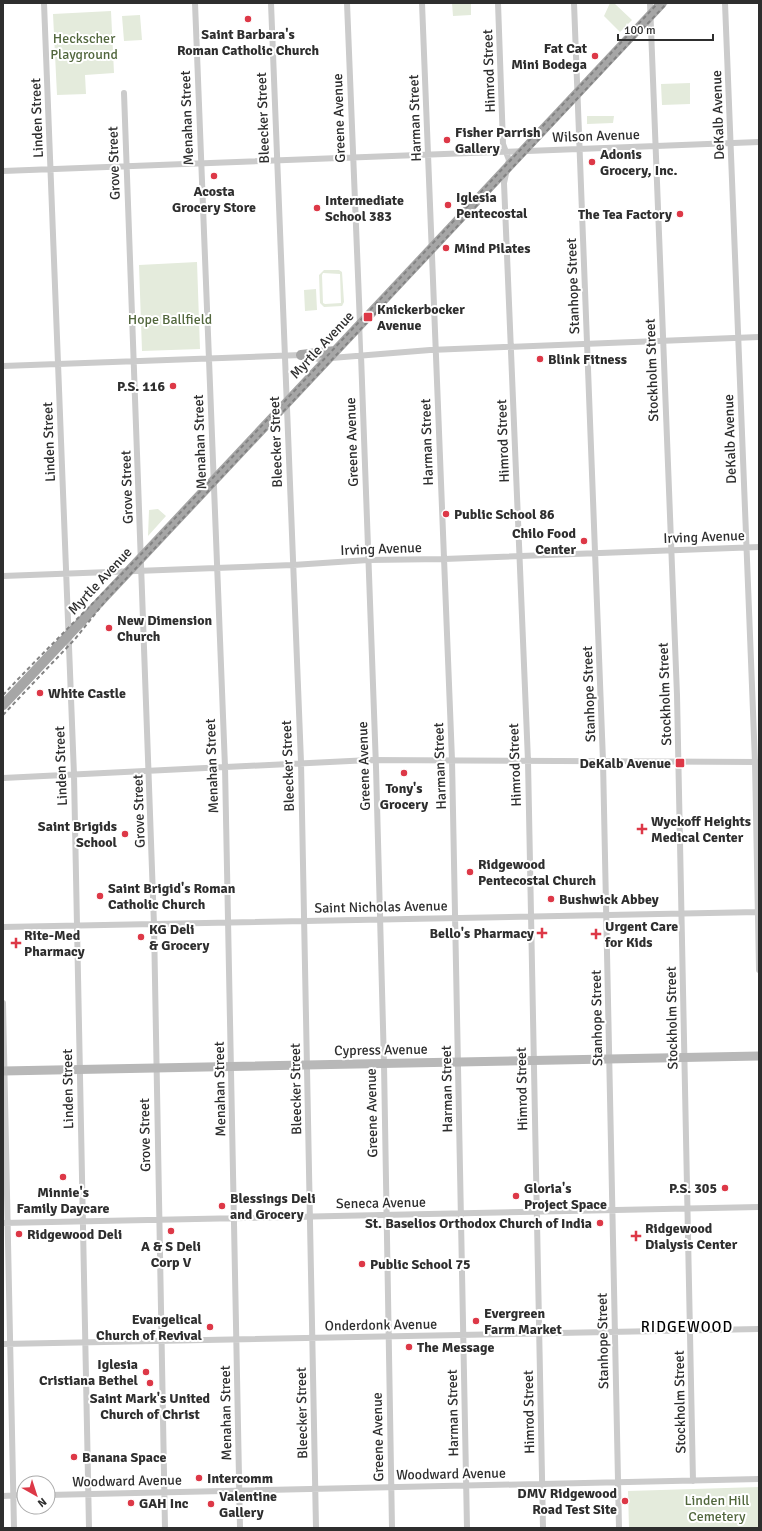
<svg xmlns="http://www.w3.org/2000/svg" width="762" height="1531" font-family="Signika,sans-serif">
<rect width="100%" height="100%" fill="#fff"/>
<path fill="#e4ebdc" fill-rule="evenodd" d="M452,3h19v12l-18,1z
M610,3h4l18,17 -12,12 -16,-16z
M111,11l3,62 -29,2 1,19 -29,1 -4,-81z
M140,15l2,25 -18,1 -2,-25z
M690,83v21l-28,1 -1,-21z
M587,116h27l-1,7 -26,1z
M197,262l3,87 -58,2 -3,-86z
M324,270h15l3,2 2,30 -2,4 -18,1 -4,-4 -1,-28zM323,273l17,1 1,29 -16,1 -2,-1 -1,-28z
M316,289l1,21 -12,1 -1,-21z
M158,509l8,7 -18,20 1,-26z
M759,1487v41h-130l-1,-37z"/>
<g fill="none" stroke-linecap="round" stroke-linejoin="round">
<path stroke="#cbcbcb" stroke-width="4.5" d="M360,327l1,28"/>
<path stroke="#cbcbcb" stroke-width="6" d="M44,3l30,772 15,753
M195,3l30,764 15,761
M271,3l30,759 15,766
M347,3l13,322
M422,3l30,757 15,768
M498,3l5,141 6,16 -5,23 24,578 15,767
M574,3l29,758 16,767
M650,3l27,692 16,786
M725,3l30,759 4,208
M124,93l30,832 11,603
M3,171l756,-29
M361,355l15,412 8,297 8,464
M3,366l298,-11 18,4 111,-9 329,-13
M3,576l290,-11 75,-5 76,-1 315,-12
M3,778l367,-18 389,2
M3,927l756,-15
M3,1003l11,525
M3,1223l756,-16
M3,1344l756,-15
M48,1495l711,-16
M3,1496l21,-1"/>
<path stroke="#b8b8b8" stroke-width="9" d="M3,1071l756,-15"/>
<path stroke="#a6a6a6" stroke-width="10" d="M301,355l34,-4
M3,705l659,-702"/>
<path stroke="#838383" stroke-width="2" stroke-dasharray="4 3" stroke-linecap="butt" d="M3,695c47,-50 97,-98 145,-148l510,-544
M3,715l72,-76 32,-40 560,-596"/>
</g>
<g fill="#dd3847" stroke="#fff" stroke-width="1.5">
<circle cx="248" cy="19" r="4"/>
<circle cx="595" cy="56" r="4"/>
<circle cx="447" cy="140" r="4"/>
<circle cx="592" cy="162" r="4"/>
<circle cx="214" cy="176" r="4"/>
<circle cx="448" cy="205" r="4"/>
<circle cx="317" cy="208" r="4"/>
<circle cx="680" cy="214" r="4"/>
<circle cx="446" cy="248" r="4"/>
<rect x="363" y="312" width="10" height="10" rx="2"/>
<circle cx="540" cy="359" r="4"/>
<circle cx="173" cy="386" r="4"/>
<circle cx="446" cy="514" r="4"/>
<circle cx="584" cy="541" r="4"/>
<circle cx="109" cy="628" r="4"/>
<circle cx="40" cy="693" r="4"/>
<rect x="675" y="758" width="10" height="10" rx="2"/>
<circle cx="404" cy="773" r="4"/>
<path d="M640 823h4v4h4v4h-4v4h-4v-4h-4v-4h4z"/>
<circle cx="125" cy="834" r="4"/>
<circle cx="470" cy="872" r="4"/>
<circle cx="100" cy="896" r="4"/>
<circle cx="551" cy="899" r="4"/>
<path d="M540 927h4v4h4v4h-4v4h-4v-4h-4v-4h4z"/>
<path d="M594 928h4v4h4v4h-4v4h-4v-4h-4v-4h4z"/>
<circle cx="141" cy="937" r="4"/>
<path d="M14 937h4v4h4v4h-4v4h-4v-4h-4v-4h4z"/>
<circle cx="63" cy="1177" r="4"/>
<circle cx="725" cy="1188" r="4"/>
<circle cx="516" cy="1196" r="4"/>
<circle cx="222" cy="1206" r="4"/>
<circle cx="600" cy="1223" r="4"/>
<circle cx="171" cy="1231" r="4"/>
<circle cx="19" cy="1234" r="4"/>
<path d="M634 1230h4v4h4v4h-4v4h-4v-4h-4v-4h4z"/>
<circle cx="362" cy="1264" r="4"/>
<circle cx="476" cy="1321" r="4"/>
<circle cx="210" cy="1327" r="4"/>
<circle cx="409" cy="1347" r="4"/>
<circle cx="146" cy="1372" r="4"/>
<circle cx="150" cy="1383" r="4"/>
<circle cx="74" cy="1457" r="4"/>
<circle cx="199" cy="1478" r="4"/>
<circle cx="625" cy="1501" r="4"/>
<circle cx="131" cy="1503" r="4"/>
<circle cx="211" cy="1504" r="4"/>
</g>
<g text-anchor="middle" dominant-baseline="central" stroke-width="4" stroke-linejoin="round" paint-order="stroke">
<g font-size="14" font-weight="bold" fill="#2e2e2e" stroke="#fff" text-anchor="start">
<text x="248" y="34" text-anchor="middle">Saint Barbara's<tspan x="248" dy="16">Roman Catholic Church</tspan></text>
<text x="587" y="48" text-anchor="end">Fat Cat<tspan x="587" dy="16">Mini Bodega</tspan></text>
<text x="455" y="132">Fisher Parrish<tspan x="455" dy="16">Gallery</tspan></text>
<text x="600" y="154">Adonis<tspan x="600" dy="16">Grocery, Inc.</tspan></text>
<text x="214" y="191" text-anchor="middle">Acosta<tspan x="214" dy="16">Grocery Store</tspan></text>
<text x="456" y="197">Iglesia<tspan x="456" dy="16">Pentecostal</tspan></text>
<text x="325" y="200">Intermediate<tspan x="325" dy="16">School 383</tspan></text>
<text x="672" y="214" text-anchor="end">The Tea Factory</text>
<text x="454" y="248">Mind Pilates</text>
<text x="377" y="309">Knickerbocker<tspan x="377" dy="16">Avenue</tspan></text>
<text x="548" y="359">Blink Fitness</text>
<text x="165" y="386" text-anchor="end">P.S. 116</text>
<text x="454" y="514">Public School 86</text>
<text x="576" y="533" text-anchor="end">Chilo Food<tspan x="576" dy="16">Center</tspan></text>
<text x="117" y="620">New Dimension<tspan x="117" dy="16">Church</tspan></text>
<text x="48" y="693">White Castle</text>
<text x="671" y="763" text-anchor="end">DeKalb Avenue</text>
<text x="404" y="788" text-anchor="middle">Tony's<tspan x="404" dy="16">Grocery</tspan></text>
<text x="651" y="821">Wyckoff Heights<tspan x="651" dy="16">Medical Center</tspan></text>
<text x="117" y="826" text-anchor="end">Saint Brigids<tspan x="117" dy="16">School</tspan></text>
<text x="478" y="864">Ridgewood<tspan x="478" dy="16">Pentecostal Church</tspan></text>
<text x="108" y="888">Saint Brigid's Roman<tspan x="108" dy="16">Catholic Church</tspan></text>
<text x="559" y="899">Bushwick Abbey</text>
<text x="605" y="926">Urgent Care<tspan x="605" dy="16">for Kids</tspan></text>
<text x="149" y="929">KG Deli<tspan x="149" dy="16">&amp; Grocery</tspan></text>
<text x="534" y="933" text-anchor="end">Bello's Pharmacy</text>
<text x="24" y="935">Rite-Med<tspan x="24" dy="16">Pharmacy</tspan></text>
<text x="524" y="1188">Gloria's<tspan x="524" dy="16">Project Space</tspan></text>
<text x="717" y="1188" text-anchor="end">P.S. 305</text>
<text x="63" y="1192" text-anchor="middle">Minnie's<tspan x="63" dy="16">Family Daycare</tspan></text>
<text x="230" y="1198">Blessings Deli<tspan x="230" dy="16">and Grocery</tspan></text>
<text x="592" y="1223" text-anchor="end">St. Baselios Orthodox Church of India</text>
<text x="645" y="1228">Ridgewood<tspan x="645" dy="16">Dialysis Center</tspan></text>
<text x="27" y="1234">Ridgewood Deli</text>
<text x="171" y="1246" text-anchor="middle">A &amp; S Deli<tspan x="171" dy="16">Corp V</tspan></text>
<text x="370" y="1264">Public School 75</text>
<text x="484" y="1313">Evergreen<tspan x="484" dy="16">Farm Market</tspan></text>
<text x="202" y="1319" text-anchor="end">Evangelical<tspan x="202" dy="16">Church of Revival</tspan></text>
<text x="417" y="1347">The Message</text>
<text x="138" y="1364" text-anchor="end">Iglesia<tspan x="138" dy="16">Cristiana Bethel</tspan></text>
<text x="150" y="1398" text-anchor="middle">Saint Mark's United<tspan x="150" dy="16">Church of Christ</tspan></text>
<text x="82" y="1457">Banana Space</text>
<text x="207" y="1478">Intercomm</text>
<text x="617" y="1493" text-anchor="end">DMV Ridgewood<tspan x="617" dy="16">Road Test Site</tspan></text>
<text x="219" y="1496">Valentine<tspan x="219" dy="16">Gallery</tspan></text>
<text x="139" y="1503">GAH Inc</text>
</g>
<g font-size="14" fill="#52673d" stroke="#fff">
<text x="84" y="38">Heckscher<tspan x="84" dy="16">Playground</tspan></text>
<text x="170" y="319">Hope Ballfield</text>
<text x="717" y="1500">Linden Hill<tspan x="717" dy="16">Cemetery</tspan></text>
</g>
<g font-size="14" fill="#2e2e2e" stroke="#fff">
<text transform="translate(489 71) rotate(-92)">Himrod Street</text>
<text transform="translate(718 115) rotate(-92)">DeKalb Avenue</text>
<text transform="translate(37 118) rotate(-92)">Linden Street</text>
<text transform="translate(187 118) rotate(-92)">Menahan Street</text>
<text transform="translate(263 118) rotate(-92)">Bleecker Street</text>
<text transform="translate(339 118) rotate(-92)">Greene Avenue</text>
<text transform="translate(415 118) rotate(-92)">Harman Street</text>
<text transform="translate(596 136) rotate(-2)">Wilson Avenue</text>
<text transform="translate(114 163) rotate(-92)">Grove Street</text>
<text transform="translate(573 286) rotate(-92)">Stanhope Street</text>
<text transform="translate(322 345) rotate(-47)">Myrtle Avenue</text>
<text transform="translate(652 370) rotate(-92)">Stockholm Street</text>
<text transform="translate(730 439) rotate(-92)">DeKalb Avenue</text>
<text transform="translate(503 441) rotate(-92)">Himrod Street</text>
<text transform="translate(49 442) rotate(-92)">Linden Street</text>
<text transform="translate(200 442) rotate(-92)">Menahan Street</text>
<text transform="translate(276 442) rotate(-92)">Bleecker Street</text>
<text transform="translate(352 442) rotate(-92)">Greene Avenue</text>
<text transform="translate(427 442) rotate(-92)">Harman Street</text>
<text transform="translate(127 487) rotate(-92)">Grove Street</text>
<text transform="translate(704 537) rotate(-2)">Irving Avenue</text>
<text transform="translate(381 549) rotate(-2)">Irving Avenue</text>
<text transform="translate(100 581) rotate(-47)">Myrtle Avenue</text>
<text transform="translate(589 694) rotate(-92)">Stanhope Street</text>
<text transform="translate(665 694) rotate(-92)">Stockholm Street</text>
<text transform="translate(515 765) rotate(-92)">Himrod Street</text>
<text transform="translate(61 766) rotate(-92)">Linden Street</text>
<text transform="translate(212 766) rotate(-92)">Menahan Street</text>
<text transform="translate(288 766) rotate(-92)">Bleecker Street</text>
<text transform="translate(364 766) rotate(-92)">Greene Avenue</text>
<text transform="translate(440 766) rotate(-92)">Harman Street</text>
<text transform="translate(139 811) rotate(-92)">Grove Street</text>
<text transform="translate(381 907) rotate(-1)">Saint Nicholas Avenue</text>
<text transform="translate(597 1018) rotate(-91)">Stanhope Street</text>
<text transform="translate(672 1018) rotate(-91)">Stockholm Street</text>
<text transform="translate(381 1050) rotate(-1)">Cypress Avenue</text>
<text transform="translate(68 1089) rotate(-91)">Linden Street</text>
<text transform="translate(220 1089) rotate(-91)">Menahan Street</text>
<text transform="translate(296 1089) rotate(-91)">Bleecker Street</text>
<text transform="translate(447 1089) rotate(-91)">Harman Street</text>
<text transform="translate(522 1089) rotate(-91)">Himrod Street</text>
<text transform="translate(372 1113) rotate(-91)">Greene Avenue</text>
<text transform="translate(145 1135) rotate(-91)">Grove Street</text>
<text transform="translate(381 1203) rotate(-1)">Seneca Avenue</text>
<text transform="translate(381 1325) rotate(-1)">Onderdonk Avenue</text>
<text transform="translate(603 1341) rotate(-91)">Stanhope Street</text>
<text transform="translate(680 1402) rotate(-91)">Stockholm Street</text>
<text transform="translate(529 1412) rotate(-91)">Himrod Street</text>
<text transform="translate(226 1413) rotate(-91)">Menahan Street</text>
<text transform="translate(302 1413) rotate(-91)">Bleecker Street</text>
<text transform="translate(453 1413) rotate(-91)">Harman Street</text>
<text transform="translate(378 1437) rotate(-91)">Greene Avenue</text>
<text transform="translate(451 1474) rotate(-1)">Woodward Avenue</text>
<text transform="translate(127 1481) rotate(-1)">Woodward Avenue</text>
</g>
<g font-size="15" letter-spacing="1" fill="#000" stroke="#fff">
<text x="687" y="1327">RIDGEWOOD</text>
</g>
</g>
<rect width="762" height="1531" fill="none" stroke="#2e2e2e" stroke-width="8"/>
<g transform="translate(36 1495) rotate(141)"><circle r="19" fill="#ffffff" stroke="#ababab"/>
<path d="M0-3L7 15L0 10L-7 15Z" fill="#dd3847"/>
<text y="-6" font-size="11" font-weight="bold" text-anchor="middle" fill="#2e2e2e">N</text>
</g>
<path d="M618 34v6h95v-6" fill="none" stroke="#2e2e2e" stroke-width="2"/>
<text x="624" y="34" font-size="12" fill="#2e2e2e" stroke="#ffffff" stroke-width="3" paint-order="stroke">100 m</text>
</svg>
